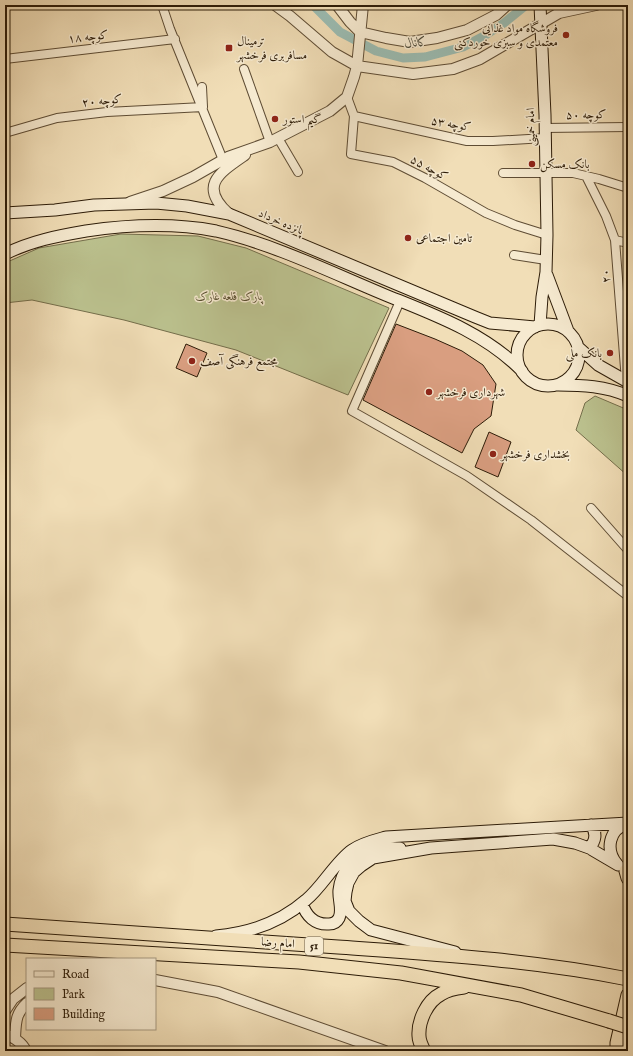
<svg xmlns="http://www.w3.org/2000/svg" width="633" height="1056" font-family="'IM FELL English',Amiri,serif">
<rect width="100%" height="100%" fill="#f1deb7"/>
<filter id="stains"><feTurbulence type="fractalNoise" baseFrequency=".005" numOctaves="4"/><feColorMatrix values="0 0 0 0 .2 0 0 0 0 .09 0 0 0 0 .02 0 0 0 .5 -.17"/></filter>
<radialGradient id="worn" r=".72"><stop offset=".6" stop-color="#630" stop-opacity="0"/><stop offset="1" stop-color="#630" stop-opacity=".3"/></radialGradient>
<path fill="#bbc18e" stroke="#746e4b" d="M121,234l77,2 48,12 143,60 -41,87 -112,-45 -112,-30 -92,-20 -27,3v-40l34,-15z
M595,396l33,14v66l-52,-46 9,-27z"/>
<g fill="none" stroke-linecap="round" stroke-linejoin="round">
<path stroke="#9bbcb2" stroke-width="9" d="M313,5l27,27 36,19 27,7 22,-1 38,-10 21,-11 20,-13 21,-17"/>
</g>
<path fill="#d99e80" stroke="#2d1c08" d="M396,324l39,15 27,12 21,14 13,19 -5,32 -17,13 -12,24 -99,-53z
M186,344l21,9 -10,24 -21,-9z
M489,432l22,10 -13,35 -23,-10z"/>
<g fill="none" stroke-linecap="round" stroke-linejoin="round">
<defs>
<path id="minor" d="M162,5l8,24 53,131
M5,59l170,-20
M244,69l26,73
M347,97l7,19 -3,38 42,8 32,16 61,35 29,12 32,10
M354,116l113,25h26l52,-3
M544,128l84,-1
M5,133l52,-15 50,-6 96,-5 -1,-20
M278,138l20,34
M503,173h70l26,6 29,9
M586,176l20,40 9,24 11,141
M615,240l13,3
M514,255l32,5
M400,301l-48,110 115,65 64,44 97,76
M591,508l37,42"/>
<path id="tertiary" d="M275,5l15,11 42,36 25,14 56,8 40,-5 27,-10 79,-46 37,-8
M337,5l13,17 10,10 26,6 24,4 27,-4 30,-8 29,-15 11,-10
M130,202l33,-11 30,-14 35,-20 42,-15 60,-31 17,-14 7,-20 3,-11 6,-61
M229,214c-31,-28 -10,-41 16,-59
M155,980l63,12 167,59
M5,1011l8,-12 14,-11
M5,1034c9,4 17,8 21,17
M15,1038c1,-15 0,-24 12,-35"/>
<path id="secondary" d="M540,5l5,110 2,120 -1,37 -4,25 -2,28
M5,213l50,-3 39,-5 62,-2 31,3 42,8 246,103 15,6 45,4
M5,254c26,-13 52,-18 81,-23 41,-6 89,-8 130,0 57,13 112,40 167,63 49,20 101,38 139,77
M547,275l21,56
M517 355a31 31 0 1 1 62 0a31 31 0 1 1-62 0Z
M578,347l20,18 30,17
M558,385c25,0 47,1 70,11
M589,848c7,-7 8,-15 2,-23
M617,864c-12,-14 -8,-35 10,-40
M302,903c4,13 13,22 27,21 4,0 8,-2 10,-6 4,-8 -1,-19 0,-28 2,-18 15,-35 33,-41 8,-3 19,-1 28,-1
M216,936c33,-3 65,-14 90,-36 16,-13 30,-39 46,-50 10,-7 23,-10 34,-13l242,-14
M455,952l-84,-22 -12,-9 -10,-10 -4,-10 1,-9 2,-9 6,-11 7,-6 12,-8 58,-10 122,-9 22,4 14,5 29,17"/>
<path id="trunk" d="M626,871l2,7
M5,924c111,8 222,16 333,23 97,7 194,13 290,32
M5,945l294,17 102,11 120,22 88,26
M424,1051c-2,-4 -5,-10 -5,-15 -1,-15 8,-35 22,-42 7,-5 15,-6 23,-7
M617,1051v-8l11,-48"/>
</defs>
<use href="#minor" stroke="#5e4c34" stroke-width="10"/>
<use href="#tertiary" stroke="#5e4c34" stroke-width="12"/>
<use href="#secondary" stroke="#2d1c08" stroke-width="13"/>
<use href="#trunk" stroke="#2d1c08" stroke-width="15"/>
<use href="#minor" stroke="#f6ead0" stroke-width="8"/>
<use href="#tertiary" stroke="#f6ead0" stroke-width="10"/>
<use href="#secondary" stroke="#f6ead0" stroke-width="11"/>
<use href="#trunk" stroke="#f1deb7" stroke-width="13"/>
<defs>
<path id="trunk-bridge" d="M609,1021l19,6"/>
</defs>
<use href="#trunk-bridge" stroke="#2d1c08" stroke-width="15" stroke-linecap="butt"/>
<use href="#trunk-bridge" stroke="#f1deb7" stroke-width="13"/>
</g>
<g fill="#8f2418" stroke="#f6ead0" stroke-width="1.5">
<circle cx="566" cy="35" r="4"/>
<rect x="225" y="44" width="8" height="8" rx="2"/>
<circle cx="275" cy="119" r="4"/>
<circle cx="532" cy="164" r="4"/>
<circle cx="408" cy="238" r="4"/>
<circle cx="610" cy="353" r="4"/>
<circle cx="192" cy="361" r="4"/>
<circle cx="429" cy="392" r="4"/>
<circle cx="493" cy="454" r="4"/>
</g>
<g text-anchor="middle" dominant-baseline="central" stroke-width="3" stroke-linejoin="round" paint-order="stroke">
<rect fill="#f6ead0" stroke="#695a44" stroke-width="1" x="305" y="937" width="18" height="18" rx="3"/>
<g font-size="11" font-weight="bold" fill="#2d1c08">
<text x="314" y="946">51</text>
</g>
<g font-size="12" fill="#2d1c08" stroke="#f6ead0" text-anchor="start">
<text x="558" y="28" text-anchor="end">فروشگاه مواد غذایی<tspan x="558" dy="14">معتمدی و سبزی خوردکنی</tspan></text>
<text x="237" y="41">ترمینال<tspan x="237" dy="14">مسافربری فرخشهر</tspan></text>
<text x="283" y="119">گیم استور</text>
<text x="540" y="164">بانک مسکن</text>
<text x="416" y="238">تامین اجتماعی</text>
<text x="602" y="353" text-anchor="end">بانک ملی</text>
<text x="200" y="361">مجتمع فرهنگی آصف</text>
<text x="437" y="392">شهرداری فرخشهر</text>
<text x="501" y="454">بخشداری فرخشهر</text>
</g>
<g font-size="12" fill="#2d1c08" stroke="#f6ead0">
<text transform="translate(88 37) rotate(-6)">کوچه ۱۸</text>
<text transform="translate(102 101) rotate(-6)">کوچه ۲۰</text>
<text transform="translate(586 115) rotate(-1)">کوچه ۵۰</text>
<text transform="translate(451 124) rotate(10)">کوچه ۵۳</text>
<text transform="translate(531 127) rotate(-91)">امام خمینی</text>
<text transform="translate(429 168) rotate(28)">کوچه ۵۵</text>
<text transform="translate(281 222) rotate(23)">پانزده خرداد</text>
<text transform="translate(606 276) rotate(-95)">۲۰</text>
<text transform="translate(278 943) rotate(4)">امام رضا</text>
</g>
<g font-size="12" font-style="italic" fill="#584e30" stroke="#f6ead0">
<text x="229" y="296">پارک قلعه غارک</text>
</g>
<g font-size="13" font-style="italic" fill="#4e4c3b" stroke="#f6ead0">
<text transform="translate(416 43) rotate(-5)">کانال</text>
</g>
</g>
<rect width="633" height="1056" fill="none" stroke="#f1deb7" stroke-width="20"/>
<rect x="6" y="6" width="621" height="1044" fill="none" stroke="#2d1c08" stroke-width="2"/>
<rect x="10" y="10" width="613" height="1036" fill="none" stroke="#2d1c08"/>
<rect x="26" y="958" width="130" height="72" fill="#f6ead0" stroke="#a69880"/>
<rect x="34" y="971" width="20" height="6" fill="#f6ead0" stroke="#a69880"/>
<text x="62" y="978" font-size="12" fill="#2d1c08">Road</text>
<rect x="34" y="988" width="20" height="12" fill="#bbc18e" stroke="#a69880"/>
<text x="62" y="998" font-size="12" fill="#2d1c08">Park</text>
<rect x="34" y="1008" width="20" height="12" fill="#d99e80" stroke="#a69880"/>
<text x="62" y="1018" font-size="12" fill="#2d1c08">Building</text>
<rect width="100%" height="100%" filter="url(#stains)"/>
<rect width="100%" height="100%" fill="url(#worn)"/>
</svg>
